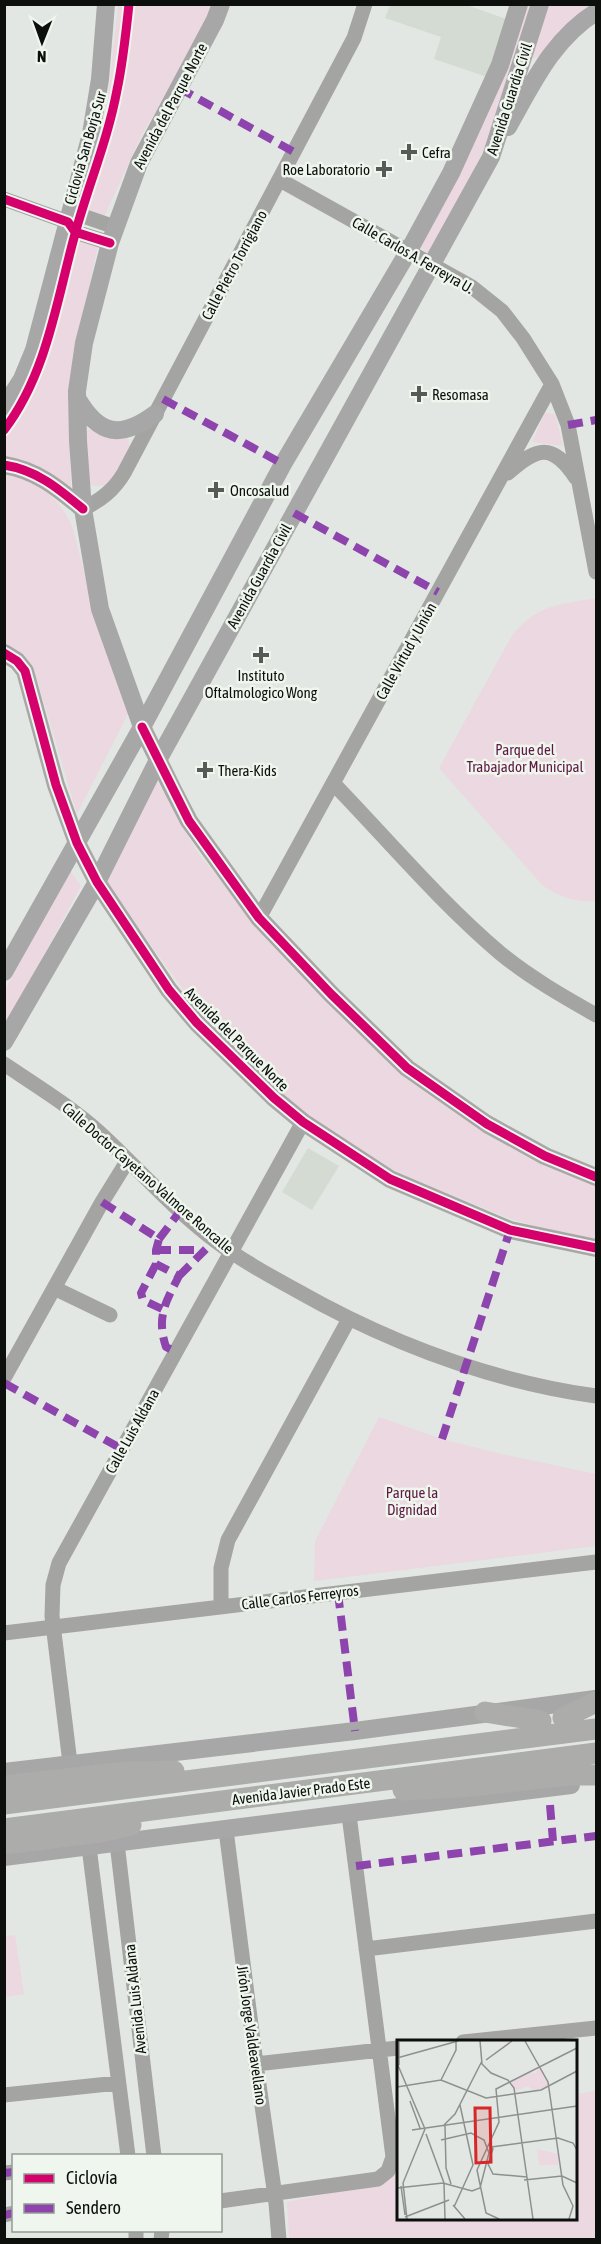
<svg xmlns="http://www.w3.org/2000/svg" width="601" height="2244" font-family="'Asap Condensed',sans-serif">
<rect width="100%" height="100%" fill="#e3e7e3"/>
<path fill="#d3dbd2" d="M464,4l42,15 -19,58 -53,-18 7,-22 -56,-19 5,-13z
M308,1148l31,18 -27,44 -30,-18z"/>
<path fill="#ebd8e0" d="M118,5h95l-29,60 -41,67 -39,85 -19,-8 23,-111z
M524,5h9l-47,140 -54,107 -4,2 -8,-7z
M548,5h48l-57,52 -6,1 -2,-1z
M72,239l26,7 -25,113 -4,55 2,77 -66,-33v-37l35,-56z
M545,413l10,1 8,32 -31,-4z
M91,428l15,8 22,3 3,10 -21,36 -17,1 -6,-4 -1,-51z
M5,474c31,5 54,23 67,52l24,90 33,96 -52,102 -44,-148 -15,-14 -13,-8z
M596,598v303c-20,2 -37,-4 -54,-16l-103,-117 72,-131c25,-33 48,-32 85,-39z
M155,777l21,39 22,37 39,47 146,154 213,131v56l-21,-4 -61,-17 -88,-35 -57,-26 -74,-54 -97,-95 -94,-129z
M69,869l12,17 -76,141v-37z
M379,1417l63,22 51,13 103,22v72l-282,35 1,-40z
M15,1935l9,59 -19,3v-61z
M596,2091v148h-307l-2,-37 98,-20 12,-17 1,-31v84h178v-124z"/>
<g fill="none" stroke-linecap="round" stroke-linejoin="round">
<path stroke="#a4a4a3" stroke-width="15" d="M280,180l192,107 30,24 21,27 29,46 16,41 28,147
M4,199l64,23 7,10 35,11
M68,222l12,-7 35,12
M508,473c29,-26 44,-31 68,5
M83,509c18,-9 31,-19 41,-36l230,-435 11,-34
M333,783c55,57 107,119 167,170 29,24 64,44 96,62
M259,918l293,-534
M4,1064c33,22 67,43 96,69 39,36 74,77 117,109 24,18 51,33 77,47 93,53 196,92 302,107
M54,1288l56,27
M4,1378l98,-176 26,-42
M221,1607v-39l7,-28 121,-221
M4,1633l592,-71
M70,1763l-18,-147 1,-31 6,-22 244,-441
M226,1830l30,234 20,139 3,37
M117,1843l37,313
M89,1847l39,309
M366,1949l230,-28
M463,2042l133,-14
M256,2064l142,-16
M4,2095l114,-12
M4,2173l10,-1
M220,2201l158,-22 10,-8 5,-14 -44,-342
M4,2215l10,-2
M136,2230v10
M161,2240l1,-10"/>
<path stroke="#a7a7a7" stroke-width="18" d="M221,4l-6,16 -76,143 -29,80 -26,100 -7,48 1,50 5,68 17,100 42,118 31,63 16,31 70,97 72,76 76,74 80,56 58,32 51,21
M508,127c25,-44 44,-87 88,-115
M77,398c22,38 44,41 78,16
M4,407l18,-28 12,-29 57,-216 9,-55 6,-75
M4,465c33,5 55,24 79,44
M4,653l13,8 8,10 31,114 21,58 20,39 72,108 28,33 77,75 29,24 87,57 120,51 86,18
M4,972l138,-245 141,-263 125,-212 43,-79 49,-108 19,-61
M4,1042l93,-160 61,-122 333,-603 49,-153
M4,1772l351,-41 240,-32
M4,1857l567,-72"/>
<path stroke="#acacab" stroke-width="21" d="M485,1712l56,9
M563,1718l33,-16
M4,1786l122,-14 48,-1
M403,1790l60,-3 106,-12h27
M4,1804l592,-75
M4,1829l592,-76
M4,1844l96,-12 31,-7"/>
<path stroke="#8e44ad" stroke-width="8" stroke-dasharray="15 8" stroke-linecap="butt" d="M179,88l115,64
M163,399l120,65
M568,425l28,-5
M294,513l144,79
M102,1202l57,37 -3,11v14l23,12c-13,25 -23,41 -13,71l10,5
M159,1239l22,-29
M156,1250h39l6,3
M156,1264l-15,29 2,7 19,9
M179,1276l36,-36
M4,1383l118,66
M442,1439l68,-209
M338,1593l17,138
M550,1805l3,36
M356,1866l240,-30
M4,2173l10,-1
M4,2215l10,-2"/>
<defs>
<path id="cycleway" d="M4,199l64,23 7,10 35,11
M4,430c43,-56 53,-131 71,-196 13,-48 33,-95 42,-144 6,-28 9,-57 12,-86
M4,465c33,5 55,24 79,44
M4,653l13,8 8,10 31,114 21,58 20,39 72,108 28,33 77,75 29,24 87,57 120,51 86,18
M142,727l47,94 70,97 72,76 76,74 80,56 58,32 51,21"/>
</defs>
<use href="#cycleway" stroke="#eff6ee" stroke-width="13"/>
<use href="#cycleway" stroke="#d6006c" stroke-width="9"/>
</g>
<g fill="#575b57" stroke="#eff6ee" stroke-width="2">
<path d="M406 143h6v6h6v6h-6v6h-6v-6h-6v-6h6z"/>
<path d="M381 160h6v6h6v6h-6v6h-6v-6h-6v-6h6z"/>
<path d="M416 385h6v6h6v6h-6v6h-6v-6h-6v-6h6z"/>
<path d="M213 481h6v6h6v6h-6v6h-6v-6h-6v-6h6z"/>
<path d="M258 646h6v6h6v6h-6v6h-6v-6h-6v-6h6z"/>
<path d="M202 761h6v6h6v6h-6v6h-6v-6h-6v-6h6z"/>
</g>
<g text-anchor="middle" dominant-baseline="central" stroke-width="5" stroke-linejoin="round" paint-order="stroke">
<g font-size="15" fill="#0c0f0c" stroke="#eff6ee">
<text transform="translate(509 99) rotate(-72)">Avenida Guardia Civil</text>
<text transform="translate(170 106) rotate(-62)">Avenida del Parque Norte</text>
<text transform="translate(85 148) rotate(-74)">Ciclovía San Borja Sur</text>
<text transform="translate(413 255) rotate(30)">Calle Carlos A. Ferreyra U.</text>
<text transform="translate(234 265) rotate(-62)">Calle Pietro Torrigiano</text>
<text transform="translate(259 576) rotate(-61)">Avenida Guardia Civil</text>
<text transform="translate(406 651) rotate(-61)">Calle Virtud y Unión</text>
<text transform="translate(237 1039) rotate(45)">Avenida del Parque Norte</text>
<text transform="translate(148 1178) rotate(41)">Calle Doctor Cayetano Valmore Roncalle</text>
<text transform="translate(132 1431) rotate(-61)">Calle Luis Aldana</text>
<text transform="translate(300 1597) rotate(-7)">Calle Carlos Ferreyros</text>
<text transform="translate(301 1791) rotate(-7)">Avenida Javier Prado Este</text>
<text transform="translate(135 1999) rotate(-96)">Avenida Luis Aldana</text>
<text transform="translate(252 2035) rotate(82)">Jirón Jorge Valdeavellano</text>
</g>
<g font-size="15" fill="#0c0f0c" stroke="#eff6ee" text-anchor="start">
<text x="422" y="152">Cefra</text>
<text x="370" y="169" text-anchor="end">Roe Laboratorio</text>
<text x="432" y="394">Resomasa</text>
<text x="230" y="490">Oncosalud</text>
<text x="261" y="675" text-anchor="middle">Instituto<tspan x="261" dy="17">Oftalmologico Wong</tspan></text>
<text x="218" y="770">Thera-Kids</text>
</g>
<g font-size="15" fill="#5f1943" stroke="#eff6ee">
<text x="525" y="749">Parque del<tspan x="525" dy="17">Trabajador Municipal</tspan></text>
<text x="412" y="1492">Parque la<tspan x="412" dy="17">Dignidad</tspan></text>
</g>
</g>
<g transform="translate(397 2040)">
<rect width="180" height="180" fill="#e3e7e3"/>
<path d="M143,26l9,19 -15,6 -6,-5 -12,5 -6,-10 21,-9 4,2zM140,109l21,5v11h-19z" fill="#ebd8e0"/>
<path fill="none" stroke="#8d918d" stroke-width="1.5" d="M83,1l2,23 9,9 17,7 6,8 19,131M128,1l23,41 15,103 10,21 -4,13M0,18l61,-17M89,20l26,-19M0,23l28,66 -22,54 4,36M2,25v-23M44,40l15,-30v-9M0,47l44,-7 45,18 55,-8 36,-19M13,61l10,27M47,85l11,-11 27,-53M48,86l1,42 5,16M15,90l165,-24M29,94l18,49 1,36M92,104l4,5 -5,15 5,10 34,3M94,107l67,-9 15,5 4,7M127,140l38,-4 15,7M4,146l4,29M0,148l46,-5 29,8 8,-3 9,-35 -5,-13 -13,-7 -30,7M56,165l12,14M57,167l19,-42 -13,-60M8,177l44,-17M102,179l-13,-6 -9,-43 22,-48 -3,-33 81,-41"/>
<path fill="#d62828" fill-opacity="0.15" stroke="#d62828" stroke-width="3" d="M78,68h15l1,54 -15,1z"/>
<rect width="180" height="180" fill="none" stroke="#0c0f0c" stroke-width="3"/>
</g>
<rect width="601" height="2244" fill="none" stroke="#0c0f0c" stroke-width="12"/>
<rect x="12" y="2154" width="210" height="78" fill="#eff6ee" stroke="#949a94" stroke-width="1.5"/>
<rect x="24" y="2174" width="30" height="9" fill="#d6006c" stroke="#949a94" stroke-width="1.5"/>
<text x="66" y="2184" font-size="18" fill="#0c0f0c">Ciclovía</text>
<rect x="24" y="2204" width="30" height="9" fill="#8e44ad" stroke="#949a94" stroke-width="1.5"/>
<text x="66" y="2214" font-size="18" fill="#0c0f0c">Sendero</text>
<g transform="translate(42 42) rotate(181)" stroke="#eff6ee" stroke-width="4.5" paint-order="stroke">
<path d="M0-4.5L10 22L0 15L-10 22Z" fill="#0c0f0c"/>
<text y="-9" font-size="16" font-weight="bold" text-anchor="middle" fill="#0c0f0c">N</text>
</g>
</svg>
